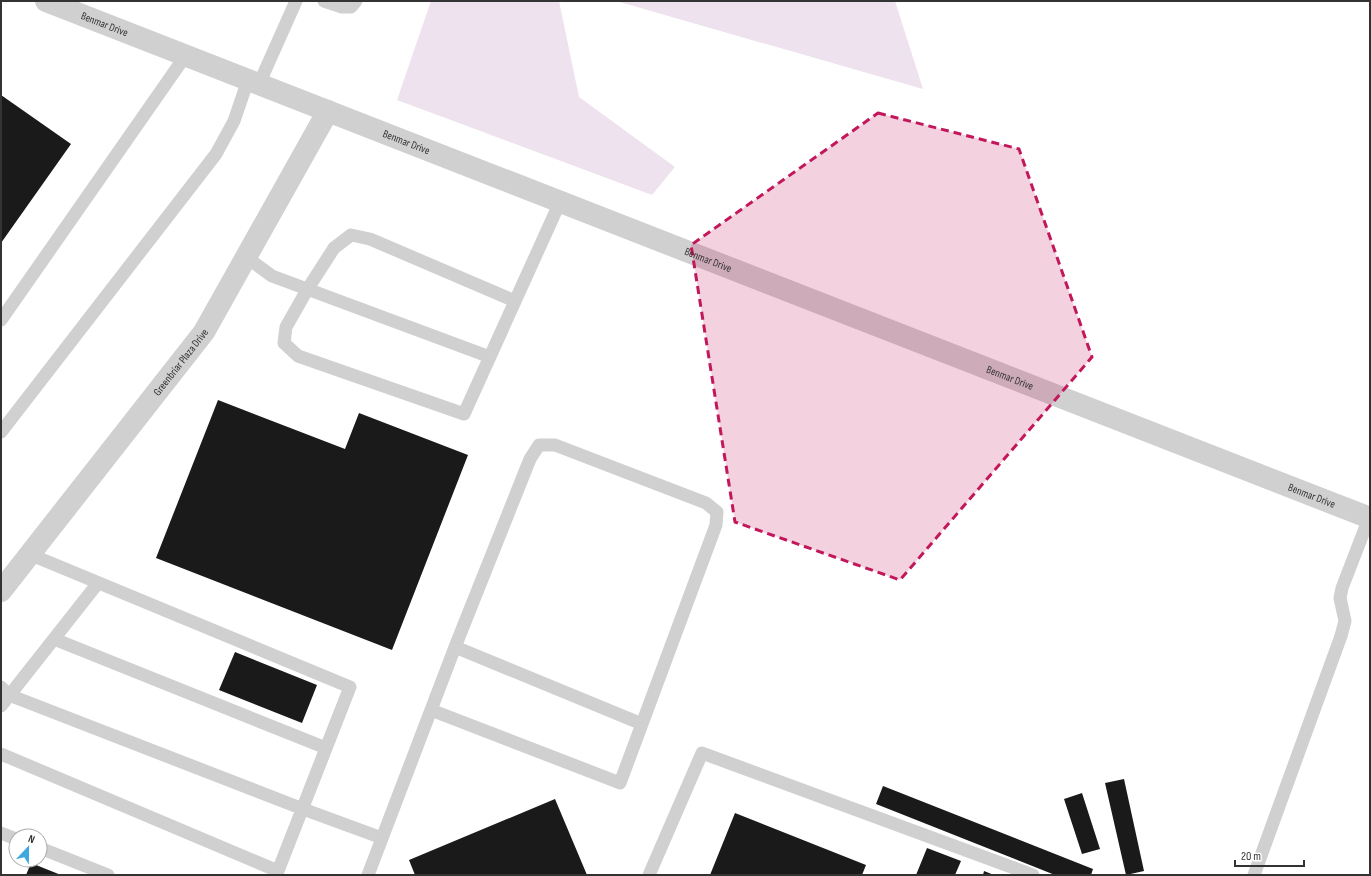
<svg xmlns="http://www.w3.org/2000/svg" width="1371" height="876" font-family="'Sofia Sans Condensed',sans-serif">
<rect width="100%" height="100%" fill="#fff"/>
<path fill="#ede2ee" d="M431,1h128l20,96 96,70 -23,28 -255,-95z
M616,1h279l28,88z"/>
<path fill="#1a1a1a" d="M1,95l70,49 -70,99z
M218,400l127,49 14,-36 109,42 -76,195 -236,-92z
M235,652l82,33 -15,38 -83,-33z
M1124,779l20,92 -18,4 -21,-92z
M883,786l210,83 -2,6h-36l-179,-71z
M1082,793l18,56 -18,5 -18,-55z
M555,799l32,76h-172l-6,-15z
M735,813l131,52 -4,10h-152z
M927,848l34,13 -6,14h-39z
M31,863l30,12h-35z
M984,871l10,4h-11z"/>
<g fill="none" stroke-linecap="round" stroke-linejoin="round">
<path stroke="#d0d0d0" stroke-width="13" d="M324,1l18,6h9l5,-6
M259,84l37,-83
M246,257l26,19 218,81
M515,301l-145,-62 -19,-4 -17,13 -27,42 -21,37 -2,16 14,13 166,58 96,-212
M1,320l185,-265
M1,432l215,-278 18,-33 14,-41
M54,639l272,109
M455,647l75,-188 9,-14h16l151,58 11,9 -1,13 -74,199
M1,687l8,8 294,114 79,29
M1,706l97,-123
M1,754l277,117 72,-184 -321,-133
M1,833l15,6
M40,848l68,27
M368,875l87,-228 187,77 -22,59 -189,-73
M649,875l53,-122 331,122
M1254,875l87,-239 4,-15 -5,-23 2,-10 27,-70"/>
<path stroke="#d0d0d0" stroke-width="22" id="s1" d="M1,591l203,-259 124,-221"/>
<path stroke="#d0d0d0" stroke-width="22" id="s2" d="M46,1l1324,517"/>
</g>
<path fill="#c2185b" fill-opacity="0.2" stroke="#c2185b" stroke-width="3" stroke-dasharray="8 5" stroke-linejoin="round" d="M878,113l141,36 73,208 -192,223 -165,-58 -44,-277z"/>
<g text-anchor="middle" dominant-baseline="central" stroke-width="4" stroke-linejoin="round" paint-order="stroke">
<g font-size="11" fill="#333" stroke="#fff">
<text stroke="none"><textPath href="#s2" startOffset="63">Benmar Drive</textPath></text>
<text stroke="none"><textPath href="#s2" startOffset="387">Benmar Drive</textPath></text>
<text stroke="none"><textPath href="#s2" startOffset="711">Benmar Drive</textPath></text>
<text stroke="none"><textPath href="#s1" startOffset="291">Greenbriar Plaza Drive</textPath></text>
<text stroke="none"><textPath href="#s2" startOffset="1035">Benmar Drive</textPath></text>
<text stroke="none"><textPath href="#s2" startOffset="1359">Benmar Drive</textPath></text>
</g>
</g>
<rect width="1371" height="876" fill="none" stroke="#333333" stroke-width="4"/>
<g transform="translate(28 848) rotate(22)"><circle r="19" fill="#ffffff" stroke="#adadad"/>
<path d="M0-3L7 15L0 10L-7 15Z" fill="#3ea7e0"/>
<text y="-6" font-size="11" font-weight="bold" text-anchor="middle" fill="#333333">N</text>
</g>
<path d="M1235 860v6h69v-6" fill="none" stroke="#333333" stroke-width="2"/>
<text x="1241" y="860" font-size="12" fill="#333333" stroke="#ffffff" stroke-width="3" paint-order="stroke">20 m</text>
</svg>
